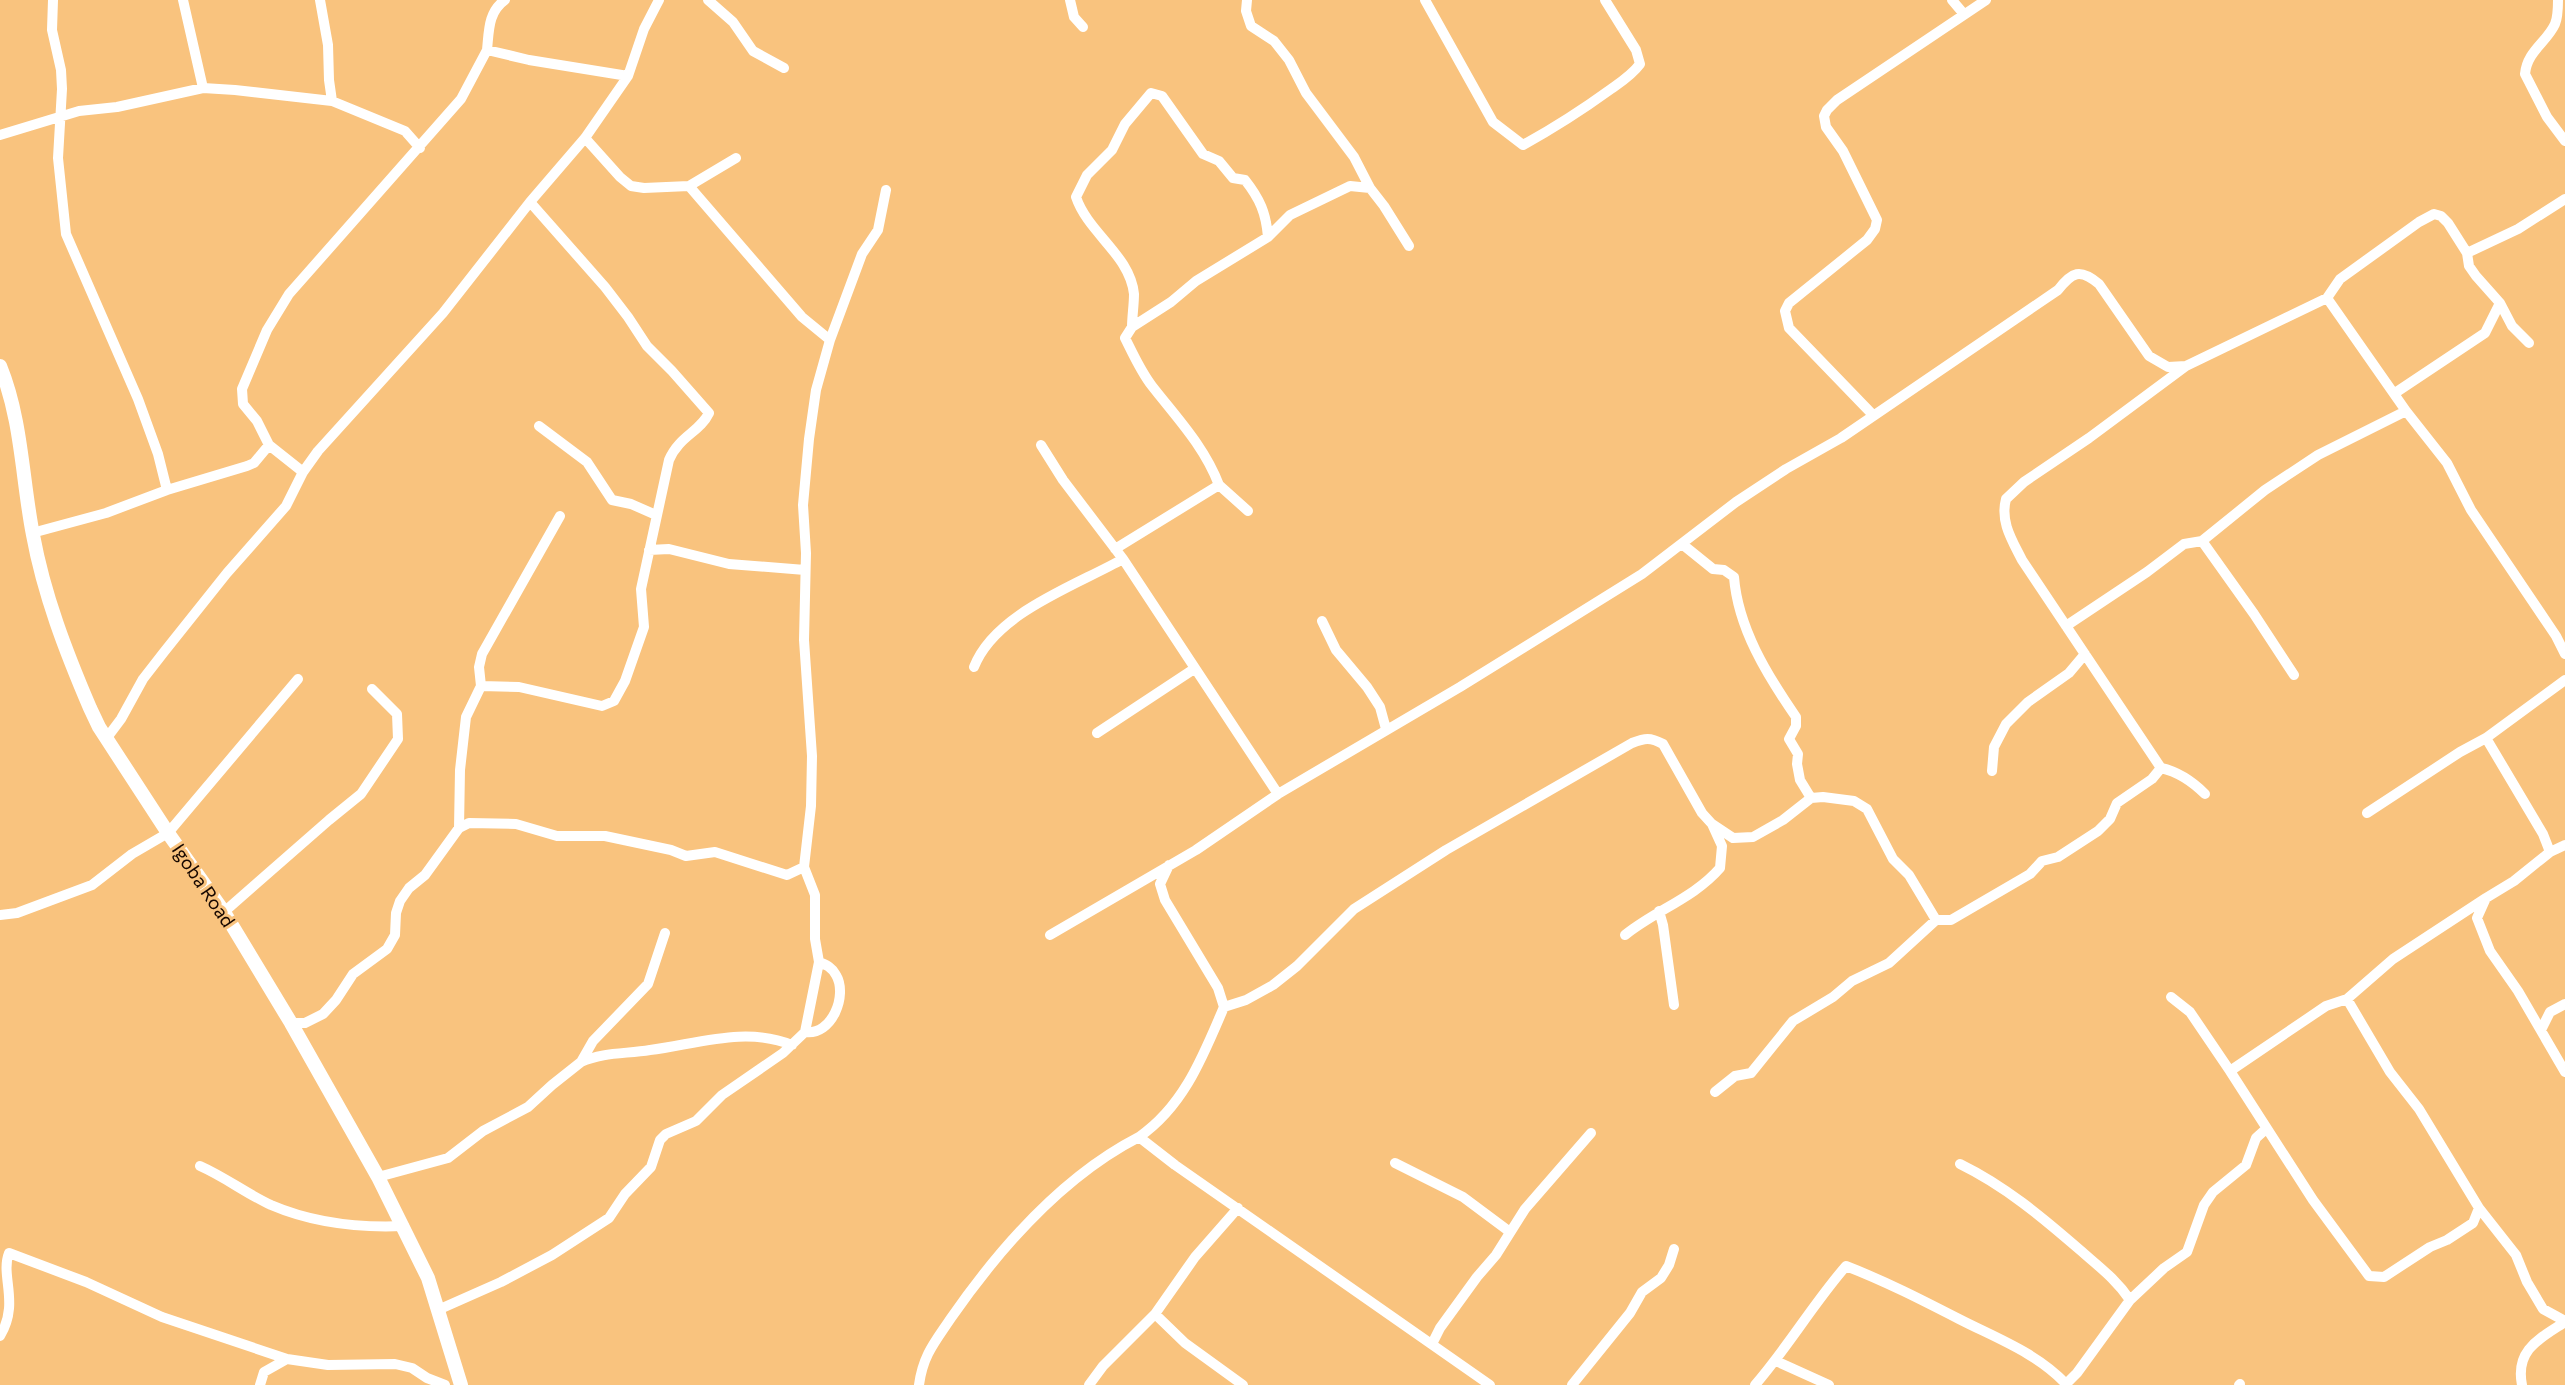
<svg xmlns="http://www.w3.org/2000/svg" width="2565" height="1385" font-family="Commissioner,sans-serif">
<rect width="100%" height="100%" fill="#f9c37e"/>
<g fill="none" stroke-linecap="round" stroke-linejoin="round">
<path stroke="#fff" stroke-width="10" d="M53,0l-1,30 9,40 1,19 -4,69 8,76 72,165 20,55 9,36
M183,0l20,88
M320,0l8,45 1,35 3,21
M708,0l25,22 20,29 31,17
M1070,0l4,17 9,10
M1247,0l-1,11 5,15 23,15 15,19 17,33 48,64 16,31
M1425,0l68,122 30,23c31,-17 59,-35 88,-56 10,-7 21,-14 29,-25l-4,-14 -31,-50
M1952,0l11,13
M2558,0c0,7 0,17 -3,24 -8,18 -28,27 -30,50l22,43 18,24
M487,50c2,-19 1,-38 18,-50
M0,135l79,-24 38,-4 86,-19 32,2 97,11 73,30 15,17
M585,138l35,39 11,9 13,2 45,-2 47,-28
M689,186l113,131 28,23
M2467,253l51,-24 47,-30
M2327,298l79,113 41,52 24,47 85,126 9,18
M1132,327c0,-10 2,-22 2,-33 -4,-39 -46,-61 -58,-97l11,-22 25,-25 13,-26 26,-31 11,3 41,58 16,7 14,17 12,2c15,19 21,33 23,57
M2395,393l90,-60 15,-30
M1873,415l-84,-87 -4,-17 4,-8 78,-63 8,-11 2,-9 -34,-69 -17,-24 -2,-11 3,-6 10,-10 149,-100
M539,426l48,36 25,38 19,4 25,11
M269,445l34,27
M1041,445l22,35 60,79 155,235
M1219,485l29,26
M32,533l74,-20 61,-23 80,-24 7,-3 15,-18 -12,-24 -14,-17 -1,-15 25,-59 22,-36 172,-195 26,-49 42,10 99,16
M2202,541l63,-51 53,-35 88,-44
M1682,544l31,25 11,1 10,7c4,51 33,98 62,140v9l-7,13 9,15 -1,10 3,16 11,18
M1115,549l104,-64c-15,-39 -42,-67 -67,-99 -11,-14 -19,-32 -27,-48l7,-11 39,-25 25,-21 72,-44 22,-22 60,-29 20,2 14,18 25,40
M649,550l20,-1 60,15 76,6
M1322,621l14,29 31,37 13,20 6,22
M2066,626l81,-54 37,-28 18,-3 52,73 40,61
M974,667c21,-54 101,-81 149,-108
M481,686l38,1 83,19 12,-5 11,-20 19,-54 -3,-38 28,-129c10,-24 31,-28 40,-47l-37,-42 -25,-25 -19,-29 -23,-30 -75,-85
M1097,733l97,-64
M2486,738l57,96 7,18
M106,739l15,-20 22,-40 21,-27 63,-79 59,-67 17,-34 15,-21 125,-138 87,-111 55,-64 43,-62 16,-47 15,-29
M1992,771l2,-24 12,-23 22,-22 41,-29 16,-19
M2205,794c-13,-13 -26,-22 -44,-26l-139,-208c-10,-20 -22,-38 -16,-61l18,-17 65,-44 97,-72 141,-68 13,-19 79,-57 15,-8 7,2 7,7 19,30 2,13 7,10 24,27 12,23 17,17
M2367,813l93,-61 26,-14 79,-58
M459,828l1,-58 6,-53 15,-31 -2,-19 3,-13 78,-138
M2565,845l-15,7 -36,29 -28,17 -9,20 13,33 28,40 47,81
M1169,865l-9,19 5,16 53,88 6,19c-21,49 -40,99 -85,130l36,28 315,220
M2486,898l-93,61 -46,40 43,73 29,37 60,99 37,47 11,27 16,27 22,12
M1659,911l4,14 11,80
M224,912l105,-92 32,-26 37,-55 -1,-25 -25,-25
M0,915l17,-2 75,-28 40,-31 36,-21 130,-154
M1050,935l146,-85 82,-56 182,-107 182,-113 94,-72 50,-33 55,-31 217,-148c14,-18 22,-22 41,-6l50,72 19,11 18,-1
M1625,935c31,-25 69,-37 95,-67l2,-22 -10,-22
M2171,997l19,15 40,59 96,-65 21,-7
M1224,1007l22,-7 27,-15 24,-19 57,-57 92,-59 186,-107c13,-5 18,-6 31,1l39,69 10,11 21,14 20,-1 30,-17 28,-22 12,-1 31,4 13,8 26,50 16,16 27,45
M291,1023h14l18,-9 13,-14 17,-26 34,-25 8,-14 1,-22 4,-12 9,-13 16,-13 34,-47 10,-5 47,1 41,12h48l66,14 15,6 29,-4 72,23 17,-8
M2541,1030l9,-18 15,-8
M805,1032c27,4 43,-37 31,-57 -4,-8 -10,-10 -17,-13
M581,1062c22,-10 45,-8 69,-12 47,-6 96,-24 142,-5
M2230,1071l83,129 56,76 15,1 46,-30 17,-7 26,-17 6,-15
M1715,1092l20,-16 16,-3 42,-52 40,-24 19,-16 37,-18 47,-43h15l79,-46 12,-13 16,-4 40,-26 12,-12 7,-16 35,-24 9,-11
M1395,1163l68,34 47,35
M1960,1164c45,22 82,53 120,86 18,16 36,29 50,50
M200,1166c25,11 47,28 71,39 42,18 88,23 133,21
M378,1177l70,-19 35,-27 45,-24 24,-22 29,-23 12,-21 55,-57 17,-51
M440,1309l61,-27 51,-27 57,-37 16,-24 26,-27 9,-27 6,-6 30,-13 26,-26 61,-42 22,-21 14,-70 -4,-23v-44l-11,-28 7,-61 1,-50 -8,-116 2,-87 -3,-48 6,-66 7,-49 14,-50 32,-86 16,-24 8,-40
M1155,1314l30,29 58,42
M0,1336c20,-33 0,-60 9,-83l77,29 76,35 125,42 41,6 67,-1 17,4 15,10 18,7
M1432,1344l8,-16 37,-51 19,-22 29,-46 66,-76
M1776,1361l53,24
M260,1385l4,-13 23,-13
M919,1385c4,-30 16,-43 32,-67 48,-69 112,-142 188,-181
M1089,1385l14,-19 52,-52 40,-57 43,-49
M1572,1385l58,-72 12,-21 19,-14 8,-13 5,-16
M1755,1385c33,-38 58,-81 91,-119 39,15 76,34 113,53 37,19 78,34 107,65
M2065,1385l12,-12 53,-73 34,-32 23,-16 17,-47 9,-13 33,-27 10,-27 10,-9
M2239,1385l1,-1
M2522,1385c-7,-35 17,-46 43,-63"/>
<path stroke="#fff" stroke-width="14" d="M0,366c22,54 22,113 33,169 11,60 33,117 57,173l9,19 69,106 56,79 67,111 87,154 50,101 33,107"/>
</g>
<g text-anchor="middle" dominant-baseline="central" stroke-width="6" stroke-linejoin="round" paint-order="stroke">
<g font-size="19" fill="#170800" stroke="#f9c37e">
<text transform="translate(204 885) rotate(56)">Igoba Road</text>
</g>
</g>
</svg>
